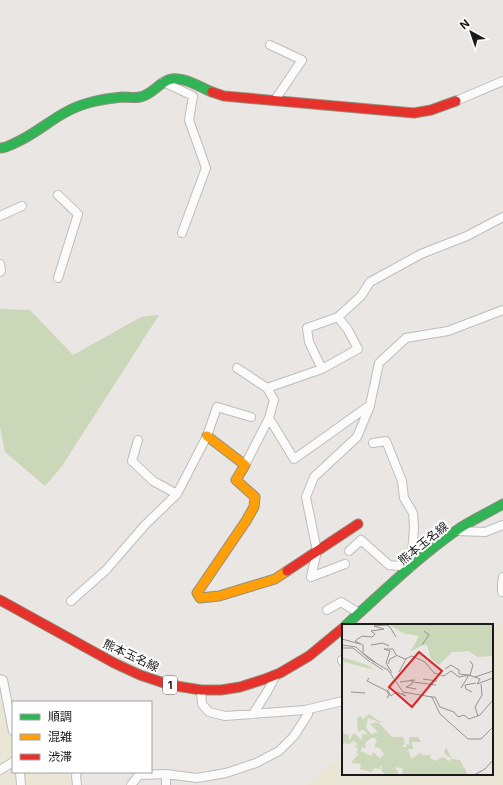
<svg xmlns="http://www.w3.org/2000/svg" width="503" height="785" font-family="Inter,'Noto Sans JP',sans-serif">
<rect width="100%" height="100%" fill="#e9e6e3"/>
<path fill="#eae6d6" d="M503,621v164h-197l37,-31v20h149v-144z
M0,698l13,13v61h53l12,13h-78z"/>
<path fill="#cad7b8" d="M0,309l30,1 43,45 68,-38 18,-2 -97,151 -17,20 -40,-34 -5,-25z"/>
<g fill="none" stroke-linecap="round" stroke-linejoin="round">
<defs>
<path id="street" d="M270,45l32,15 -27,40
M163,82l30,14 -4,24 17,48 -24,65
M456,101l47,-20
M0,216l22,-10
M0,264l1,7 -1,1
M58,278l20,-64 -20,-19
M338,317l23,-21 9,-14 51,-28 46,-18 36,-19
M237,368l30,20 7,12 -5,18
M267,388l55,-19 -13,-27 -2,-14 31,-11 10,13 10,19 -36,20
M138,440l-6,21 21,20 24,13
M245,465l24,-47 25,41 20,-14 56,-40 9,-42 27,-25 42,-7 55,-21
M457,531l28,1 18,-7
M349,551l12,-11 28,25 22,2 3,-40 -1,-14 -9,-15 -2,-17 -16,-40 -13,2
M345,564l-34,13 6,-26 -11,-54 8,-20 43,-40 13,-31
M503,577l-1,7v8h1
M71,601l35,-31 39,-45 32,-31 30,-58 10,-29 34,10
M327,610l14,-8 18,11
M342,660l1,2
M0,679l3,1 10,51
M305,710l38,-9
M253,714l14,-22 9,-17
M0,770l13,-8
M20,772l1,13
M77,772l-1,4 1,9
M166,774v11
M131,785l8,-10 27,-1 31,4 29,-5 30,-10 23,-12 15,-15 14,-22 -3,-4 -80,6 -16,-4 -7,-8 -1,-14"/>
<path id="fast" d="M0,148c6,0 11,-3 17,-6 18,-8 32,-21 49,-30 18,-10 37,-13 56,-15 6,0 13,1 18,0 13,-2 19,-16 32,-18 13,-2 28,8 40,13
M346,625c37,-33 73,-69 114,-97 14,-9 29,-16 43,-24"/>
<path id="slow" d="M207,436l38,29 -9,15 19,17 -1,10 -8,14 -49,72 3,5 19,-2 56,-17 12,-8"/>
<path id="jam" d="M212,92l12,4 190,17 17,-3 25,-9
M287,571l71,-47
M0,600l114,63 26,12 30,10 31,5h20l19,-3 25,-8 15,-6 29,-17 34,-28"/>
</defs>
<use href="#street" stroke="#bebdbb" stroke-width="10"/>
<use href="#fast" stroke="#928e7c" stroke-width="11"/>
<use href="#slow" stroke="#928e7c" stroke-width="11"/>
<use href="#jam" stroke="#928e7c" stroke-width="11"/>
<use href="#street" stroke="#fcfbfb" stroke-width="8"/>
<use href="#fast" stroke="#30b455" stroke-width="9"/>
<use href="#slow" stroke="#ff9f0a" stroke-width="9"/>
<use href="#jam" stroke="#e5322d" stroke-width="9"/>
</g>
<g text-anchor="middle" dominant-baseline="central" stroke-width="4" stroke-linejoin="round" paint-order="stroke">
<rect fill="#fff" stroke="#5f5f5f" stroke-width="1" x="163" y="676" width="14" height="18" rx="3"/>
<g font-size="11" font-weight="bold" fill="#1a1a1a">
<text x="170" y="685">1</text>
</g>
<g font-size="12" fill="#1a1a1a" stroke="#fff">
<text transform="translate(423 543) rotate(-39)">熊本玉名線</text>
<text transform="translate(131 655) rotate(25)">熊本玉名線</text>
</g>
</g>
<g transform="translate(342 624)">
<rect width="151" height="151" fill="#e9e6e3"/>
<path d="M46,0h105v32l-16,1 -8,-6 -13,1h-4l-13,13 -8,-6 -4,-14h-4l-13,7 9,-16 -16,-3zM0,33l25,8 8,5 -31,-8zM27,90l10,7h6l-6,1 -11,-4 -2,10 5,6 7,-2 -8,-8 8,-2 14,15h11l2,6 -3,4h4v-3l3,1v-8h9l3,5h-9l1,7h-5l3,10 11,-7 -1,3h10l-1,3 5,3 8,-4 6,4 3,-2 -8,-6 2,-6 6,12 8,1 8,15h-65l-1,-7 -7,-1 4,6 -13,2 -5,-5 1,-4 -3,1 2,2 -6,-1 -4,4 -11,-3 1,-5 -10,-1 8,-10 -3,1 2,-6 -4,-1 4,-3 -5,-3 -3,3 -8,-1v-10l7,2v5l5,-7 8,7v-7l3,2 2,-2 -4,-3 -5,2 -1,-14 3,-2 3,3zM29,114h4l2,3 -3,6 6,1 4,6 -4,4 3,3 -10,-9 -2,4 -10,-5 1,-4 4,1 -1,-5z" fill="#cad7b8" fill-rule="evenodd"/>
<path fill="none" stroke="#969493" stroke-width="1" d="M43,0l5,3 6,10M0,15l18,5M0,21l14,2 13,12 19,11 15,22 29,5 8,17 28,25h13l12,-12M29,21l12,-2 6,3M80,21l7,-10 -5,-4M0,24h11l17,14M128,37l3,4 -3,10M29,38l12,8M33,38l-12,-9v-8l-8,-4 7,-5 10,1 3,-3 -4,-3 13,-2 -10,-3 12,-1M46,40l2,-5 6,-3M103,45l6,-4 8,5v4l9,1M57,48l7,-13M50,49l-6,-10 4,-12 -6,-2h9l3,6 9,4 7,-3 13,6 9,11 10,3 7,-5 8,6 10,-2 11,4 -3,5 16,-6M133,53l18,-6M27,54l-2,3 20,10M70,55v5l-6,3 10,2M81,55l14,2M58,58l15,-2M71,58l23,3M119,64l8,-13M46,67l3,5 5,-4 10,4 -4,-3M9,68l14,1M130,68l-6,-3 -1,-4 11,-2M89,73h4l5,10 14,5 4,5 6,-2 5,4 11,-4 13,-15M45,74l2,-3 -2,-4 3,-3h-2M136,92l-3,-9 7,-12 -1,-11M132,151l11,-6 8,-9"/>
<path fill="#d62828" fill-opacity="0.15" stroke="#d62828" stroke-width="2" d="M77,28l23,19 -30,36 -23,-20z"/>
<rect width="151" height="151" fill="none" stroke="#1a1a1a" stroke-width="2"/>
</g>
<rect x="12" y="701" width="140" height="72" fill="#ffffff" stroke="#a3a3a3"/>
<rect x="20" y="714" width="20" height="6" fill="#30b455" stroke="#a3a3a3"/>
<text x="48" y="721" font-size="12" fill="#1a1a1a">順調</text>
<rect x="20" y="734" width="20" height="6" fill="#ff9f0a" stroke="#a3a3a3"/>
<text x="48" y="741" font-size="12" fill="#1a1a1a">混雑</text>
<rect x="20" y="754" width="20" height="6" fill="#e5322d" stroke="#a3a3a3"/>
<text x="48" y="761" font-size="12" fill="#1a1a1a">渋滞</text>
<g transform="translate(471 32) rotate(320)" stroke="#ffffff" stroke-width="3" paint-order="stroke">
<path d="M0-3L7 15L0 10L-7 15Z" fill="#1a1a1a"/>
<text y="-6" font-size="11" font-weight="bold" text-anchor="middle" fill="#1a1a1a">N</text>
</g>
</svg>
